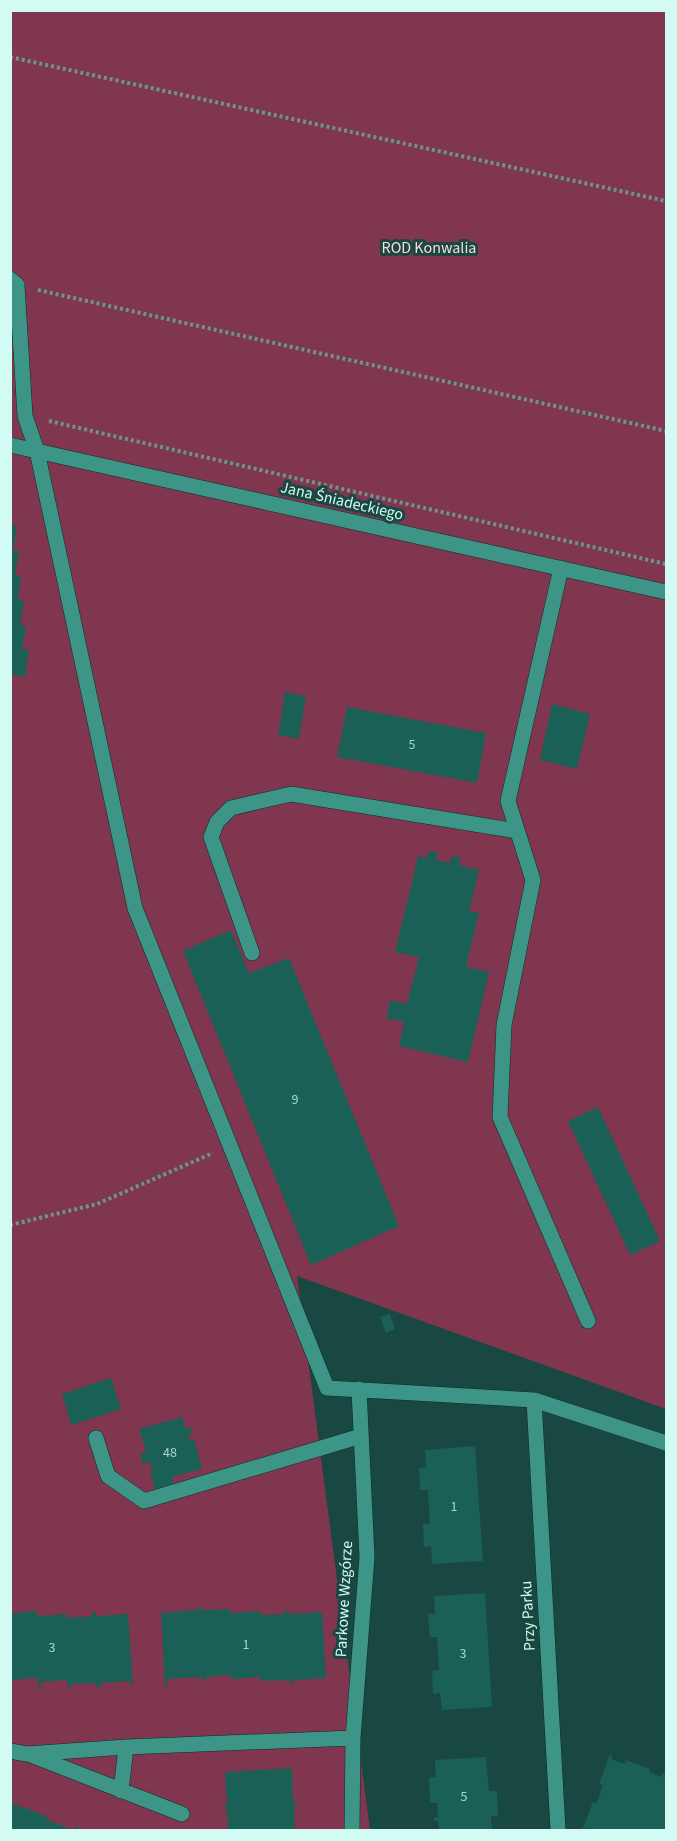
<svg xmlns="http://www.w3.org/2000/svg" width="677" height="1841" font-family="'Source Sans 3',sans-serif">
<rect width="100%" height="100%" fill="#194741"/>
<path fill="#80364e" d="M11,11h655v1398l-369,-133 73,554h-359z"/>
<path fill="#1b6057" d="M10,525l7,1 -4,24 6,1 -4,24 6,1 -3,23 6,1 -4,25 6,1 -4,23 7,1 -4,27 -15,-3z
M285,692l21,4 -7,43 -21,-4z
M552,704l38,10 -13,55 -37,-9z
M347,707l139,26 -9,50 -140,-26z
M429,851l9,2 -2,7 14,3 2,-7 9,2 -2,7 20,5 -10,41 10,2 -13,54 23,5 -21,90 -69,-16 5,-24 -18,-4 4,-18 17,4 12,-47 -24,-5 23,-96 9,2z
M231,930l18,43 40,-15 110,268 -88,39 -128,-314z
M598,1107l62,134 -30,14 -62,-134z
M390,1314l5,15 -9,4 -6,-16z
M111,1378l10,31 -50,16 -9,-31z
M182,1417l3,11 5,-1 2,7 -4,2 1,4 5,-1 8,30 -30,8 2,7 -19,5 -5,-17 2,-1 -2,-9 -7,2 -3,-10 6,-2 -7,-23z
M475,1446l8,115 -51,3 -1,-18 -7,1 -1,-23h7l-2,-34h-8l-1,-22 7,-1 -1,-17z
M485,1593l7,114 -50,3 -2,-17 -7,1 -1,-23 7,-1 -2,-33h-7l-2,-23h7l-1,-18z
M199,1606h2v4l29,-1v4l30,-2v4l26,-1 -1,-4h4v4l33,-2 4,66 -33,2v4h-3v-4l-29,1 -1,-4 -29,2v-4l-26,2v4h-3l-1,-4 -34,2v7l-2,1 -4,-74 37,-3z
M37,1611v5l30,-2 -1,4 26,-2v-4h4v4l32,-2 5,71h-3v-4l-30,2v4h-4v-4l-26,1 1,4h-3l-1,-8 -26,2v8h-1l-3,-12 -27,2v-67z
M610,1754l2,1 -1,4 14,5 1,-4 24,9 -1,3 12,5 1,-4 4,2v55h-74l-6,-2 -4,2 11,-28 4,1 6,-18 -4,-1z
M486,1757l3,34h8l1,25h-7l1,14h-53l-1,-9h-4v-3l4,-1 -1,-14h-7l-1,-25 7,-1 -1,-17z
M292,1768l1,35 5,-1v3h-4l1,25h-67l-1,-21h-4v-3h4l-2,-34z
M11,1803l36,13v4l27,10 1,-4 3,1 -1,3h-67z"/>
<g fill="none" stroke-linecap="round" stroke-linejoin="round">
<defs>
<path id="minor" d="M10,279l7,6 8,131 12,35 98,457 192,480 207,12 132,43
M10,445l656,147
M561,568l-53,233 25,79 -29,145 -4,92 88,204
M252,953l-41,-116 6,-15 14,-14 60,-14 226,37
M534,1400l24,430
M96,1438l12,38 36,25 217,-65
M10,1751l17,3 99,-7 227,-9 14,-181 -8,-168
M31,1755l151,59
M121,1791l5,-44
M352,1830l1,-92"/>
</defs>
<use href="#minor" stroke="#0f2b26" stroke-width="16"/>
<path stroke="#69958e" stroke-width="4" stroke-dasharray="3 3" stroke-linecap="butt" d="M10,57l656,144
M38,290l628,141
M49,421l617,143
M10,1225l87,-21 116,-51"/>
<use href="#minor" stroke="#3d9588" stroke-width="15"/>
</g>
<g text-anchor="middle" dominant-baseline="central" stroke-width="6" stroke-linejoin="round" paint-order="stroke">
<g font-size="14" fill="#a4d4cc">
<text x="412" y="745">5</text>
<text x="295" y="1100">9</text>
<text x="170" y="1453">48</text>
<text x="454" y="1507">1</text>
<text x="246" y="1645">1</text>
<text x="52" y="1648">3</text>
<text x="463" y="1654">3</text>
<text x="464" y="1797">5</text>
</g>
<g font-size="16" fill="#fad8e0" stroke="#194741">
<text x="429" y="248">ROD Konwalia</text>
</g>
<g font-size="16" fill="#d2fbf3" stroke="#194741">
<text transform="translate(342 501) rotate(13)">Jana Śniadeckiego</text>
<text transform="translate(344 1599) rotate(-87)">Parkowe Wzgórze</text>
<text transform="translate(528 1616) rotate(-93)">Przy Parku</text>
</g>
</g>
<rect width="677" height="1841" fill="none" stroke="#d2fbf3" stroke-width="24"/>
</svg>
